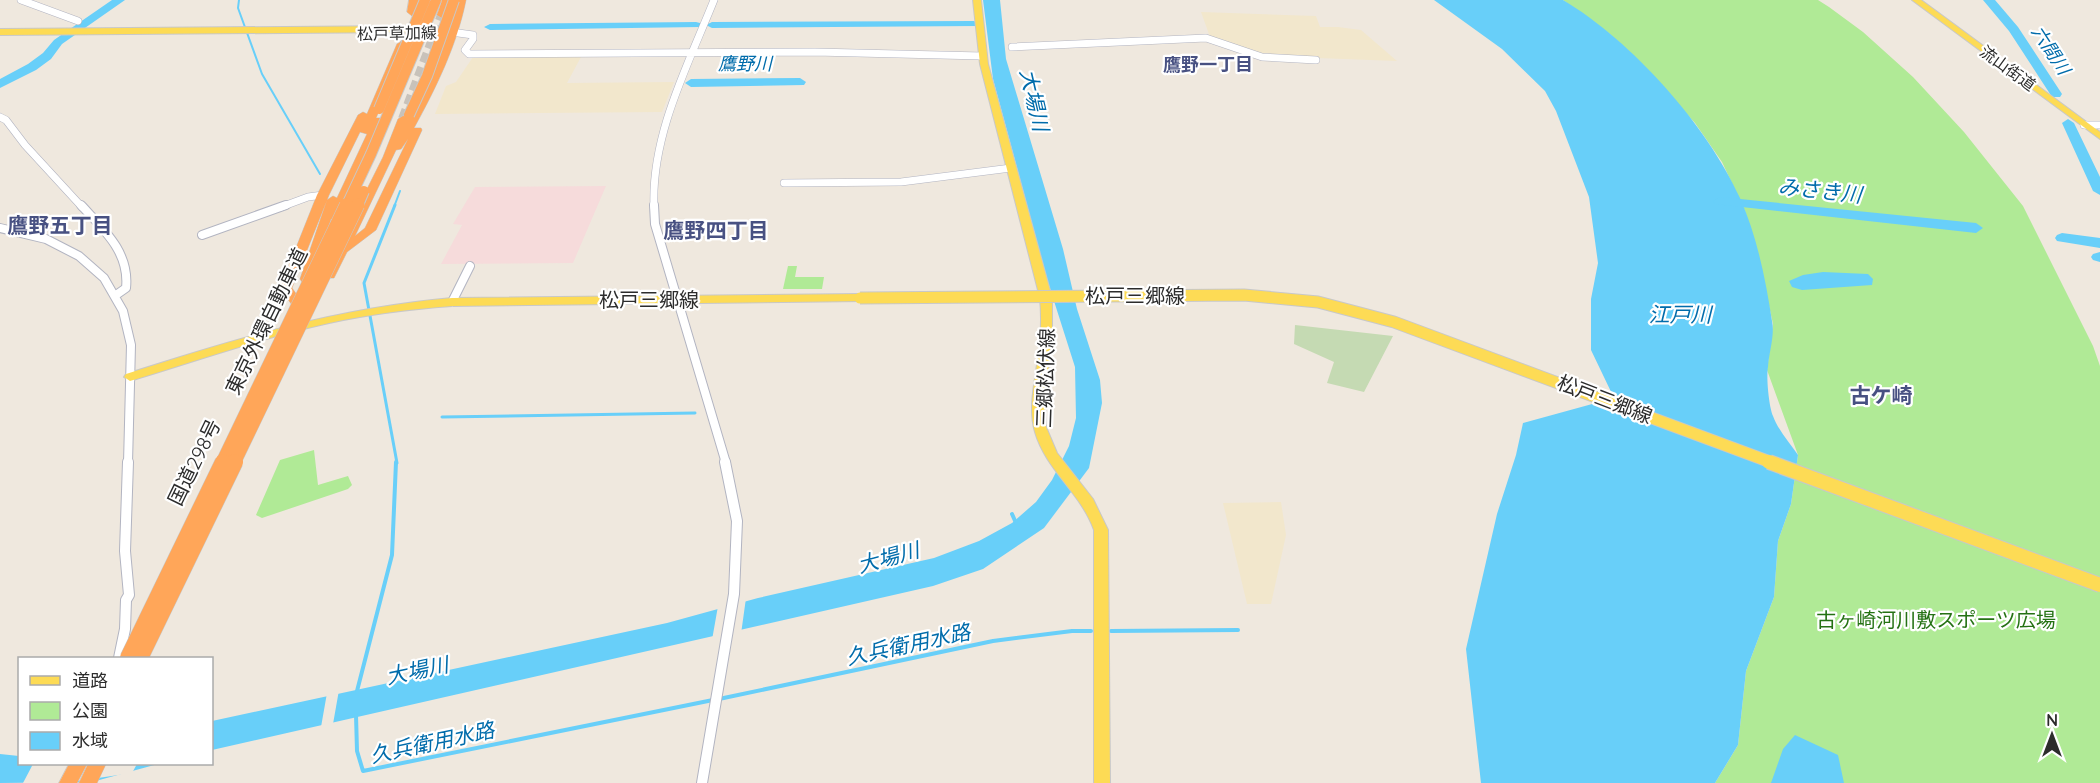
<svg xmlns="http://www.w3.org/2000/svg" width="2100" height="783" font-family="Quicksand,'Noto Sans JP',sans-serif">
<rect width="100%" height="100%" fill="#efe8de"/>
<path fill="#f2e7cc" d="M1201,12l115,4 4,11h18l23,3 36,31 -132,-5 -55,-19z
M473,57h108l-14,26 107,-1 -12,30 -227,2 11,-28 10,-4z
M1281,502l5,33 -15,69h-24l-24,-101z"/>
<path fill="#f6dbdb" d="M606,186l-33,77 -132,1 21,-39 -9,-1 22,-37z"/>
<path fill="#b0ea96" d="M1563,0h255l11,7 34,25 50,45 51,55 59,74 70,140 7,20v417h-385l23,-38 8,-74 28,-74 4,-56 13,-37 7,-49 -31,-85 6,-46 -16,-73 -12,-40 -23,-49 -27,-39 -58,-64 -27,-25z
M788,266h9l-2,11h29l-2,12h-39z
M314,450l4,35 30,-9 4,9 -4,4 -86,29 -6,-3 24,-55z"/>
<path fill="#c5dab3" d="M1295,325l98,11 -29,56 -37,-9 7,-21 -40,-18z"/>
<path fill="#68cff9" d="M983,0h17l6,59 57,190 14,60 23,71 2,23 -13,65 -45,60 -61,41 -50,17 -721,164v-29l455,-98 91,-25 176,-40 45,-17 33,-18 24,-21 16,-22 17,-34 7,-28 -1,-51 -28,-88 -54,-200z
M1434,0h129c69,41 144,125 177,198 17,38 26,83 32,123 3,14 -3,31 -4,46 -2,10 1,40 5,49 5,14 17,27 25,39l-7,49 -13,37 -4,56 -28,74 -8,74 -23,38h-234l-15,-134 31,-135 19,-59 7,-32 91,-25 -23,-48v-51l7,-36 -9,-66 -33,-86 -11,-20 -43,-42z
M1823,272l45,2 5,5 -1,6 -70,5 -10,-3 -3,-6 14,-6z
M1795,735l43,20 6,28h-73l12,-34z
M0,754l19,2 1,8h138l-66,18 -92,1z"/>
<path fill="#efe8de" d="M746,598l-5,36 -29,6 6,-34z
M339,690l-6,34 -12,3 6,-34z
M33,764h104l-5,9 -68,10h-41z"/>
<g fill="none" stroke-linecap="round" stroke-linejoin="round">
<path stroke="#68cff9" stroke-width="2" d="M239,0l-1,8 24,66 58,100
M394,207l6,-16"/>
<path stroke="#68cff9" stroke-width="3" d="M395,205l-31,78 33,180
M442,417l253,-4"/>
<path stroke="#68cff9" stroke-width="4" d="M1012,514l4,9
M1111,631l127,-1
M357,691l35,-136 4,-93
M719,699l274,-58 79,-10h19
M356,715l1,36 6,20 350,-71"/>
<path fill="#68cff9" fill-rule="evenodd" d="M112,0h13l-63,44 -11,15 -15,11 -36,18v-9l28,-15 15,-11 11,-13z
M1983,0h12l23,27 44,67 -2,3h-8l-43,-66z
M974,21l6,3 -2,2 -266,2 -6,-3 6,-3z
M696,22l4,1v4l-210,3 -6,-3 6,-3z
M800,78l6,4 -2,3 -113,2 -6,-4 6,-4z
M2068,119l6,4 26,54v18l-7,-4 -31,-68z
M1720,197l256,26 7,5 -7,5 -261,-29 -2,-3z
M2062,233l38,5v10l-43,-7 -2,-3 2,-3z
M2100,252v10l-7,-2 -2,-3 2,-3z"/>
<path stroke="#c8c2ba" stroke-width="10" stroke-dasharray="10 5" stroke-linecap="butt" d="M403,119l39,-104"/>
<defs>
<path id="minor-far2" d="M21,0l57,21
M451,32l22,3v4l-8,11 4,4 346,-2 167,4
M1012,47l194,-9 56,19 54,3
M0,117l6,3 19,25 57,62
M2084,125h16
M784,183l117,-1 110,-14
M281,207l27,-10 15,-2
M654,207c-3,-72 34,-142 60,-207"/>
<path id="minor-far1" d="M81,205c22,24 49,47 45,83l-10,7
M654,205l1,19 71,239
M0,228l46,11 33,17 25,22 19,33 8,34 -3,118
M202,235l84,-30
M452,302l18,-36"/>
<path id="minor" d="M119,658l6,-29 1,-29 3,-5 -4,-44 3,-89
M702,783l32,-189 3,-73 -12,-59"/>
<path id="major" d="M973,0h8l7,64 64,234v35l-7,68 1,26 11,26 36,46 15,31 2,253h-16v-253c-13,-37 -48,-60 -59,-98 -7,-23 0,-51 3,-74 3,-20 4,-40 2,-60l-60,-234z
M1912,0h9l179,132v7z
M409,26l42,3 4,3 -4,3 -42,-3 -409,3v-6z
M860,294l6,4 -2,3 -412,5c-41,3 -82,8 -123,17 -68,15 -133,38 -199,58l-6,-4 2,-3c109,-35 211,-66 326,-76z"/>
<path id="highway" d="M409,0h10l-1,16h-6l-5,-4z
M442,0h10l-5,15 -5,3 -5,-3z
M456,0h10c-9,45 -30,88 -52,128h7l1,2 -46,100 -29,22 -13,26h-8l-2,-3 59,-118 15,-38 5,-3 4,1 1,3c21,-37 40,-78 48,-120zM408,139l-43,89 -10,8 41,-86 5,-1z
M402,41l5,3 -31,74h7l1,2 -43,96 -2,3h-8l-19,60 -6,4 -4,-1 -2,-3 27,-79 6,-4 4,2 30,-64 -7,-2 -31,63 -37,93 10,14 -2,3h-8l-12,-17 37,-93 41,-80 5,-3 4,2 30,-70z
M69,764h18l-10,19h-18z
M88,764h18l-9,19h-18z"/>
</defs>
<use href="#minor-far2" stroke="#b2b4c1" stroke-width="8"/>
<use href="#minor-far1" stroke="#b2b4c1" stroke-width="10"/>
<use href="#minor" stroke="#b2b4c1" stroke-width="12"/>
<use href="#major" stroke="#c8c8c8" stroke-width="2"/>
<use href="#highway" stroke="#c8c8c8" stroke-width="1"/>
<use href="#minor-far2" stroke="#fff" stroke-width="7"/>
<use href="#minor-far1" stroke="#fff" stroke-width="8"/>
<use href="#minor" stroke="#fff" stroke-width="10"/>
<use href="#major" fill="#fddb55" fill-rule="evenodd"/>
<use href="#highway" fill="#ffa659" fill-rule="evenodd"/>
<defs>
<path id="major-bridge-far1" d="M860,298l384,-3 74,7 76,20 379,141"/>
<path id="major-bridge" d="M1769,462l331,123"/>
<path id="highway-bridge-far2" d="M379,109l46,-109
M409,115l18,-39 27,-76
M346,207l25,-53 65,-154
M357,207l7,-16"/>
<path id="highway-bridge-far1" d="M222,463l124,-258
M234,463l124,-258"/>
<path id="highway-bridge" d="M128,658l95,-196
M140,658l95,-196"/>
</defs>
<use href="#major-bridge-far1" stroke="#c8c8c8" stroke-width="13" stroke-linecap="butt"/>
<use href="#major-bridge" stroke="#c8c8c8" stroke-width="16" stroke-linecap="butt"/>
<use href="#highway-bridge-far2" stroke="#c8c8c8" stroke-width="12" stroke-linecap="butt"/>
<use href="#highway-bridge-far1" stroke="#c8c8c8" stroke-width="14" stroke-linecap="butt"/>
<use href="#highway-bridge" stroke="#c8c8c8" stroke-width="17" stroke-linecap="butt"/>
<use href="#major-bridge-far1" stroke="#fddb55" stroke-width="11"/>
<use href="#major-bridge" stroke="#fddb55" stroke-width="14"/>
<use href="#highway-bridge-far2" stroke="#ffa659" stroke-width="10"/>
<use href="#highway-bridge-far1" stroke="#ffa659" stroke-width="13"/>
<use href="#highway-bridge" stroke="#ffa659" stroke-width="16"/>
</g>
<g text-anchor="middle" dominant-baseline="central" stroke-width="4.5" stroke-linejoin="round" paint-order="stroke">
<g font-size="16" fill="#2c2c2c" stroke="#fff">
<text transform="translate(397 33) rotate(-1)">松戸草加線</text>
<text transform="translate(2008 68) rotate(36)">流山街道</text>
</g>
<g font-size="18" font-style="italic" fill="#016cab" stroke="#fff">
<text transform="translate(2051 50) rotate(57)">六間川</text>
<text x="745" y="63">鷹野川</text>
</g>
<g font-size="18" font-weight="bold" fill="#485182" stroke="#fff">
<text x="1208" y="64">鷹野一丁目</text>
</g>
<g font-size="20" fill="#2c2c2c" stroke="#fff">
<text x="1135" y="295">松戸三郷線</text>
<text x="649" y="299">松戸三郷線</text>
<text transform="translate(266 321) rotate(-64)">東京外環自動車道</text>
<text transform="translate(1045 378) rotate(-88)">三郷松伏線</text>
<text transform="translate(1605 399) rotate(21)">松戸三郷線</text>
<text transform="translate(194 462) rotate(-64)">国道298号</text>
</g>
<g font-size="20" fill="#257214" stroke="#fff">
<text x="1936" y="619">古ヶ崎河川敷スポーツ広場</text>
</g>
<g font-size="21" font-style="italic" fill="#016cab" stroke="#fff">
<text transform="translate(1035 100) rotate(77)">大場川</text>
<text transform="translate(1820 190) rotate(6)">みさき川</text>
<text x="1680" y="314">江戸川</text>
<text transform="translate(888 557) rotate(-15)">大場川</text>
<text transform="translate(908 644) rotate(-12)">久兵衛用水路</text>
<text transform="translate(417 670) rotate(-12)">大場川</text>
<text transform="translate(432 742) rotate(-12)">久兵衛用水路</text>
</g>
<g font-size="21" font-weight="bold" fill="#485182" stroke="#fff">
<text x="60" y="225">鷹野五丁目</text>
<text x="716" y="230">鷹野四丁目</text>
<text x="1881" y="395">古ケ崎</text>
</g>
</g>
<rect x="18" y="657" width="195" height="108" fill="#ffffff" stroke="#ababab" stroke-width="1.5"/>
<rect x="30" y="676" width="30" height="9" fill="#fddb55" stroke="#ababab" stroke-width="1.5"/>
<text x="72" y="687" font-size="18" fill="#2c2c2c">道路</text>
<rect x="30" y="702" width="30" height="18" fill="#b0ea96" stroke="#ababab" stroke-width="1.5"/>
<text x="72" y="717" font-size="18" fill="#2c2c2c">公園</text>
<rect x="30" y="732" width="30" height="18" fill="#68cff9" stroke="#ababab" stroke-width="1.5"/>
<text x="72" y="747" font-size="18" fill="#2c2c2c">水域</text>
<g transform="translate(2052 735)" stroke="#ffffff" stroke-width="4.5" paint-order="stroke">
<path d="M0-4.5L10 22L0 15L-10 22Z" fill="#2c2c2c"/>
<text y="-9" font-size="16" font-weight="bold" text-anchor="middle" fill="#2c2c2c">N</text>
</g>
</svg>
